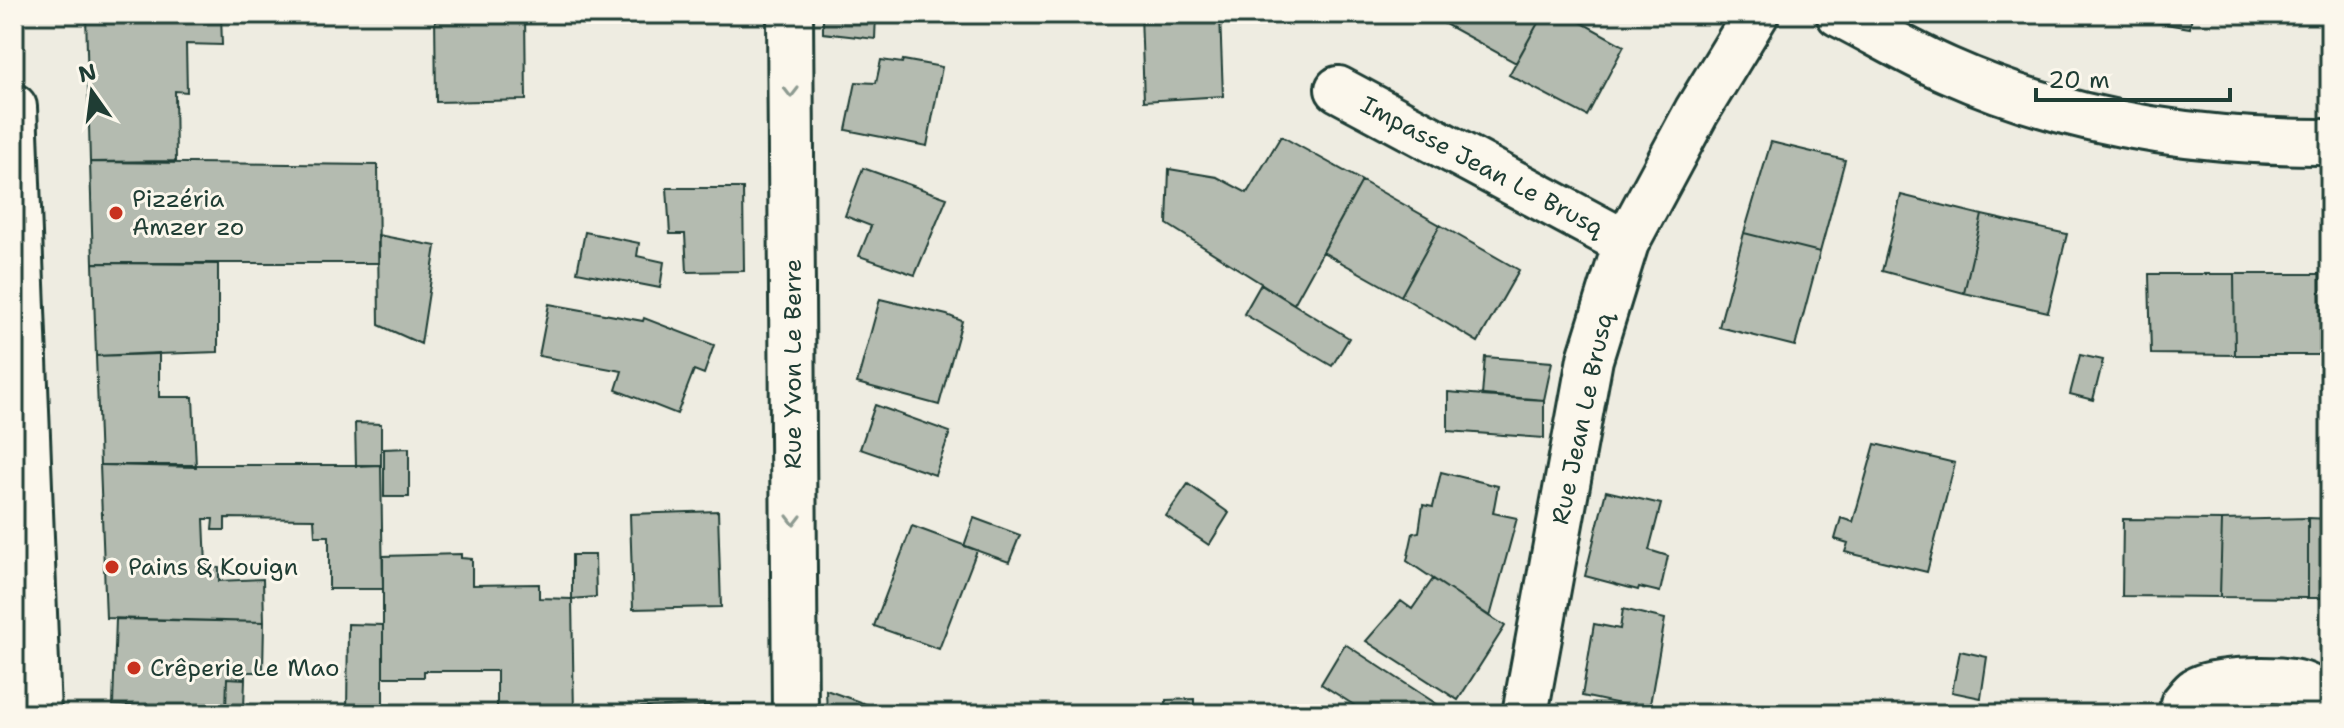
<svg xmlns="http://www.w3.org/2000/svg" width="2344" height="728" font-family="'Shantell Sans',sans-serif">
<rect width="100%" height="100%" fill="#eeece1"/>
<filter id="ink" filterUnits="userSpaceOnUse"><feTurbulence type="fractalNoise" baseFrequency=".0125" numOctaves="2"/><feDisplacementMap in="SourceGraphic" scale="16" xChannelSelector="R" yChannelSelector="G"/><feConvolveMatrix kernelMatrix="1 2 1 2 8 2 1 2 1" color-interpolation-filters="sRGB"/></filter>
<g filter="url(#ink)">
<path fill="#b4bbb0" stroke="#1f3d34" stroke-width="2" d="M86,14h135l1,31 -36,-1 1,48 -12,-1 1,70 -86,1z
M435,14h90l1,86 -90,2z
M823,14h53l-1,25 -52,-6z
M1141,14h79l3,82 -79,5z
M1436,14h107l-27,49 -82,-45z
M1543,14h23l58,32 -37,70 -78,-41z
M2106,14h86l-2,14z
M881,60l21,3 1,-3 39,7 -15,79 -81,-16 10,-48 20,1z
M1281,136l81,45 -68,123 -127,-80 2,-55 48,8 30,16z
M1771,142l74,18 -25,92 -76,-19z
M90,162l288,3 1,98h-286z
M863,168l84,30 -32,77 -56,-19 12,-30 -26,-10z
M1362,181l78,44 -39,71 -78,-44z
M667,188h76l1,83 -57,1 -2,-38h-15z
M1901,195l81,20 -18,78 -82,-22z
M1982,215l85,19 -19,78 -84,-19z
M1440,225l79,45 -41,72 -77,-46z
M585,232l54,11 -2,13 27,6 -4,26 -83,-16z
M1744,233l76,19 -25,94 -76,-19z
M378,235l58,11 -15,98 -42,-19z
M93,263l125,1v88l-122,4z
M2149,274h85l1,81 -84,-1z
M2234,274h86l1,81h-86z
M1261,284l88,54 -17,28 -88,-52z
M880,299l67,16 15,6 -23,84 -82,-22z
M549,304l94,17 1,-3 70,27 -10,29 -10,-4 -17,44 -61,-24 6,-19 -83,-15z
M159,353v44h34l3,70 -96,-2 -4,-109z
M2080,355l23,5 -10,40 -23,-6z
M1485,357l67,5 -8,38 -62,-4z
M1448,392l96,8v38l-96,-7z
M875,405l75,27 -15,43 -75,-26z
M355,423l26,1v41l-25,1z
M1875,444l80,19 -28,109 -82,-20 3,-9 -13,-4 6,-21 12,4z
M409,448v49h-25v-48z
M100,465h281l2,124h-54v-53h-14l-1,-17 -89,-1v12h-13l1,-11h-9l2,47 13,2v13l44,-2 1,43 -158,-4z
M1441,472l57,14 -5,27 24,5 -27,99 -83,-56 6,-28 6,-1 4,-27 10,2z
M1188,484l41,29 -20,32 -43,-29z
M1606,491l55,13 -12,46 19,6 -8,36 -21,-5 -1,3 -53,-14z
M718,511l3,96 -88,2 -3,-95z
M974,518l46,17 -11,27 -45,-16z
M2308,518l22,1v79h-22z
M2308,518v80l-88,-1 2,-77z
M2123,519l99,1 -2,77 -98,-1z
M912,526l65,24 -38,99 -65,-23z
M461,554v4l11,1v26l67,-1v14l33,1 2,115h-77v-43h-73v6h-41v-121z
M572,555h23l1,42 -24,2z
M1433,579l72,47 -47,74 -92,-59 35,-40 11,8z
M1623,609l42,10 -16,91 -67,-14 12,-72 26,5z
M116,619l148,3 -1,50h-18v7l-18,-1 -1,31 -113,-4z
M348,624l35,1v88h-36z
M1345,644l107,70h-84l-47,-30z
M1960,651l27,6 -6,41 -29,-6z
M227,678l18,1 -1,30h-18z
M826,690l68,24h-67z
M1194,699v15h-28v-14z
M744,704v10h-129l-1,-6z"/>
<g fill="none" stroke-linecap="round" stroke-linejoin="round">
<defs>
<path id="minor" d="M790,14l5,700
M1839,14c36,18 71,40 109,56 121,54 250,73 382,72
M1338,89l288,154
M1525,714l65,-355 36,-116 71,-132 59,-97
M2183,714v-10c4,-4 8,-11 13,-14 16,-11 96,-14 112,-3 10,5 11,17 13,27"/>
<path id="major" d="M14,107l24,607"/>
</defs>
<use href="#minor" stroke="#1f3d34" stroke-width="50"/>
<use href="#major" stroke="#1f3d34" stroke-width="50"/>
<use href="#minor" stroke="#fbf7ec" stroke-width="44"/>
<use href="#major" stroke="#fbf7ec" stroke-width="44"/>
</g>
<defs><path id="oneway-chevron" d="M-2-3.5L2.5 0L-2 3.5" fill="none" stroke-width="1.6" stroke-linecap="round" stroke-linejoin="round" transform="scale(2)"/></defs>
<g stroke="#8d9a90">
<use href="#oneway-chevron" transform="translate(791 92) rotate(90)"/>
<use href="#oneway-chevron" transform="translate(794 520) rotate(90)"/>
</g>
</g>
<g fill="#c8321e" stroke="#fbf7ec" stroke-width="3">
<circle cx="116" cy="213" r="8"/>
<circle cx="112" cy="567" r="8"/>
<circle cx="134" cy="668" r="8"/>
</g>
<g text-anchor="middle" dominant-baseline="central" stroke-width="6" stroke-linejoin="round" paint-order="stroke">
<g font-size="24" fill="#1f3d34" stroke="#fbf7ec">
<text transform="translate(1482 166) rotate(28)">Impasse Jean Le Brusq</text>
<text transform="translate(793 364) rotate(-90)">Rue Yvon Le Berre</text>
<text transform="translate(1582 419) rotate(-78)">Rue Jean Le Brusq</text>
</g>
<g font-size="24" fill="#1f3d34" stroke="#fbf7ec" text-anchor="start">
<text x="132" y="199">Pizzéria<tspan x="132" dy="28">Amzer zo</tspan></text>
<text x="128" y="567">Pains &amp; Kouign</text>
<text x="150" y="668">Crêperie Le Mao</text>
</g>
</g>
<rect width="2344" height="728" fill="none" stroke="#fbf7ec" stroke-width="48"/>
<rect x="24" y="24" width="2296" height="680" fill="none" stroke="#1f3d34" stroke-width="3" filter="url(#ink)"/>
<g transform="translate(92 92) rotate(346)" stroke="#fbf7ec" stroke-width="6" paint-order="stroke">
<path d="M0-6L14 30L0 20L-14 30Z" fill="#1f3d34"/>
<text y="-12" font-size="22" font-weight="bold" text-anchor="middle" fill="#1f3d34">N</text>
</g>
<path d="M2036 88v12h194v-12" fill="none" stroke="#1f3d34" stroke-width="4"/>
<text x="2048" y="88" font-size="24" fill="#1f3d34" stroke="#fbf7ec" stroke-width="6" paint-order="stroke">20 m</text>
</svg>
